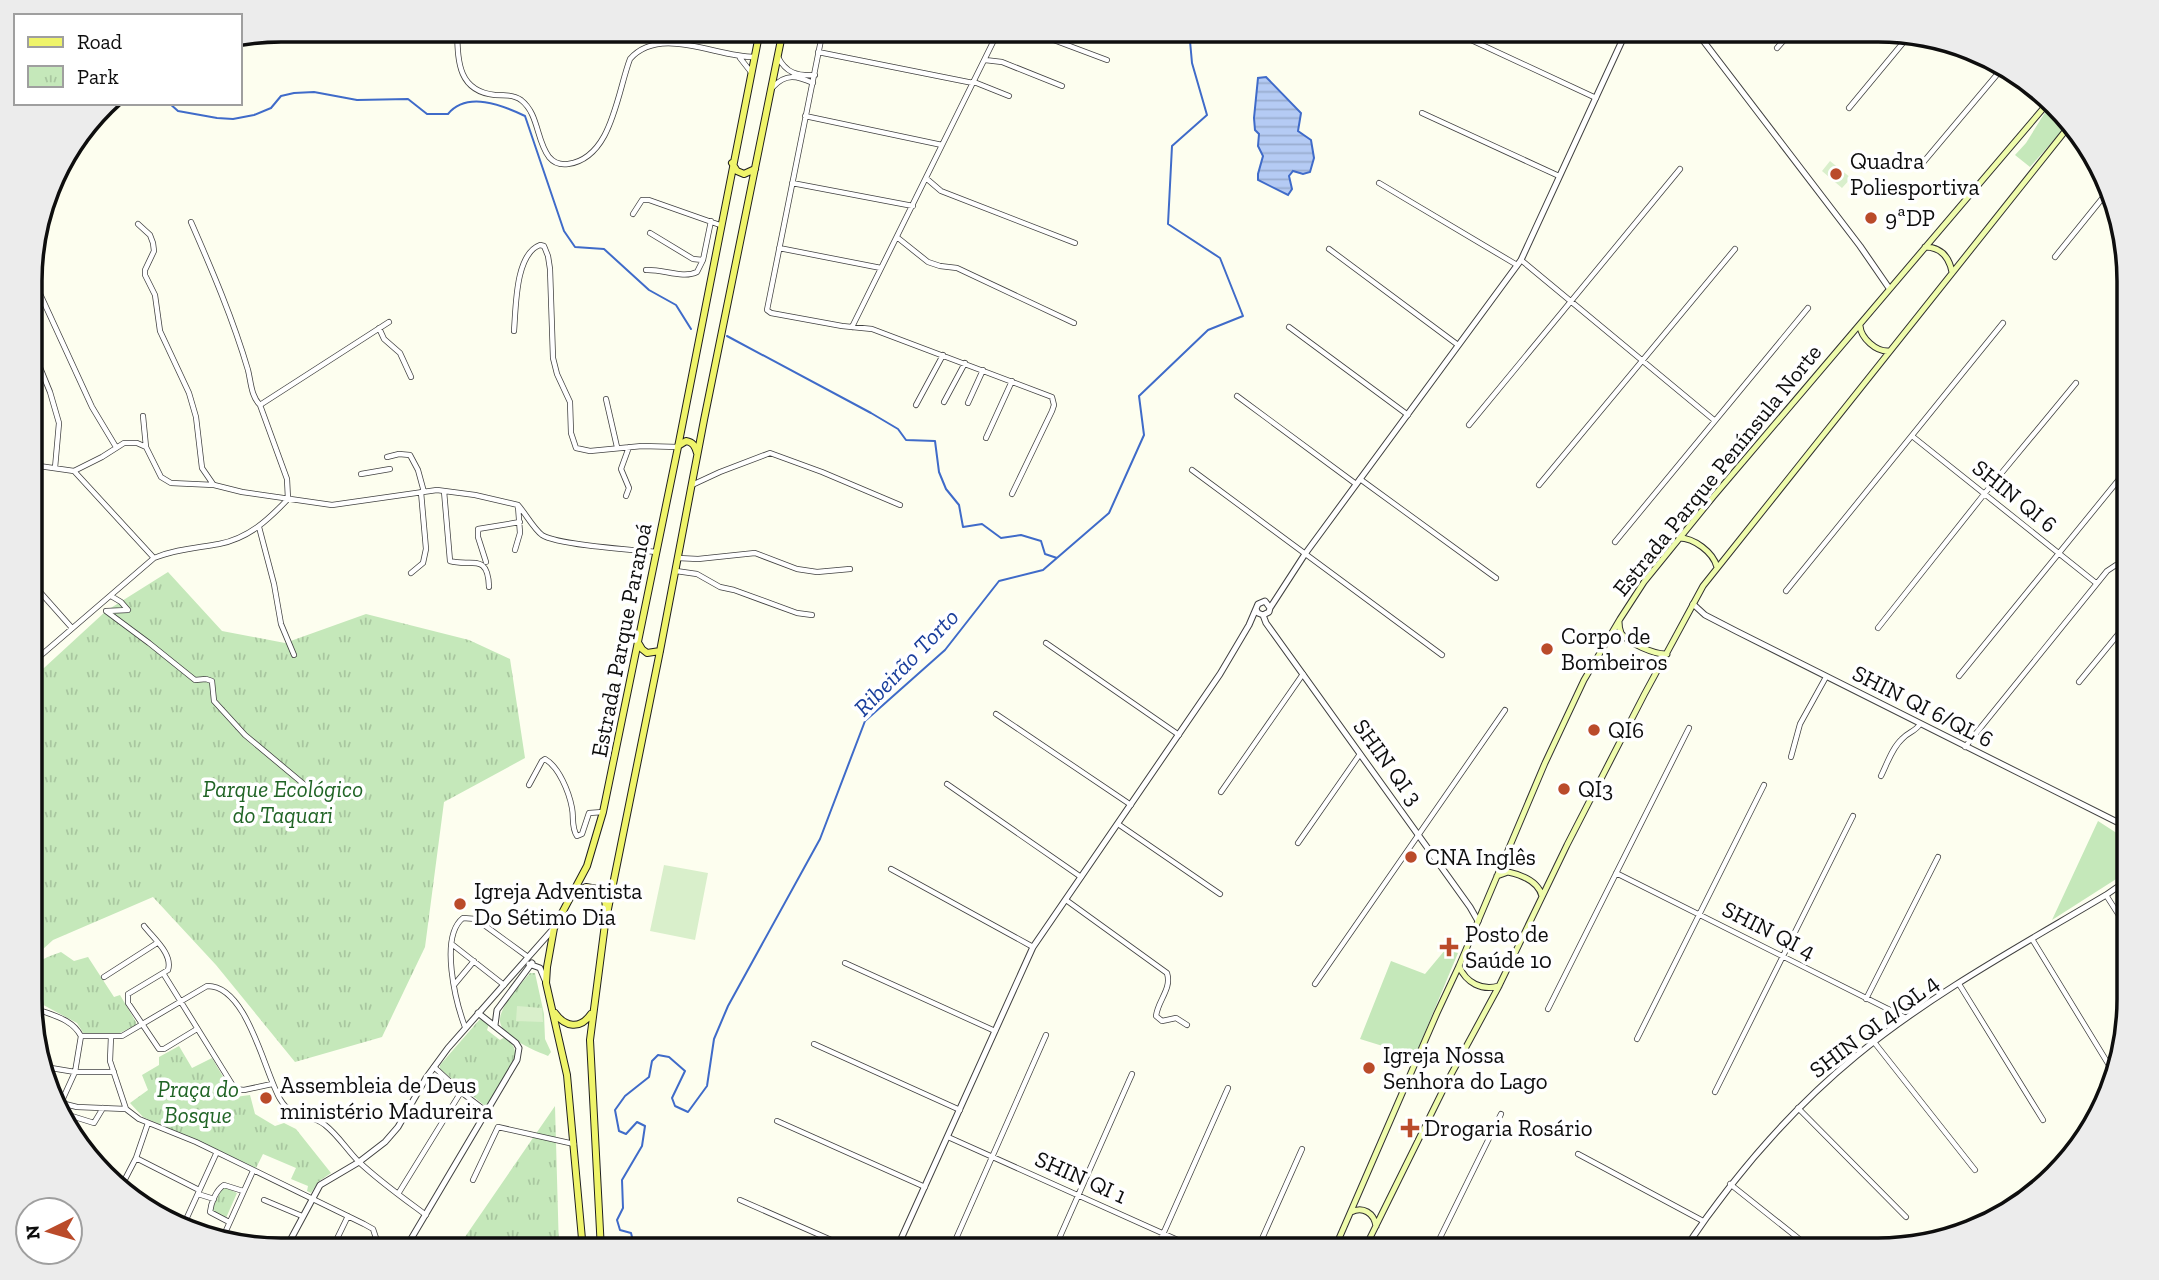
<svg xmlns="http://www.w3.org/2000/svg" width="2159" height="1280" font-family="'Zilla Slab',serif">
<defs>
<pattern id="park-tufts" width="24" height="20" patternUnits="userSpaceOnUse" patternTransform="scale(1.75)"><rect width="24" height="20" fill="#c5e8ba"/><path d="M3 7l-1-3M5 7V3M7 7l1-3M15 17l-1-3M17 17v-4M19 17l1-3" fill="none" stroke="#a8c69f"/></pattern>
<pattern id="water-rules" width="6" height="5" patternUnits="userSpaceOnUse" patternTransform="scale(1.75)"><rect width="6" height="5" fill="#b5cbf4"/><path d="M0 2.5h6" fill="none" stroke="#9aadd0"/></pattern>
</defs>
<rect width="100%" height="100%" fill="#fdfeef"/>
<path fill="#c5e8ba" d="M2049,106l19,18 -38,43 -15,-12 11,-12z
M2098,821l31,20v27l-5,6 -72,46z
M1445,950l13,3 -43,103 -55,-17 31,-78 34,13z"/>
<path fill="url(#park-tufts)" d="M168,572l54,59 63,12 81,-29 103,26 41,19 15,99 -81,44 -19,145 -43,90 -87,25 -79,-97 -63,-68 -100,43 -21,19v-280l74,-68z
M61,952l13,9 14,-4 26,40 6,-2 16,27v3l-18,9h-34l-7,-11 -43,-23 -2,-3c0,-33 -4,-33 29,-45z
M530,973h5l9,41 1,25 6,13 -3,4c-13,-5 -47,-19 -48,-35 -1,-14 21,-37 30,-48z
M480,1019l9,5 -2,6 13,10 5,-3c7,7 11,10 10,20l-27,48 -3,1 -45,-37v-4z
M179,1046l13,22 20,-10 23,39 15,-2 5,19 20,12 9,-3 12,6 35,44 -13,9 -7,11 -4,-2 1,-5 -17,-7 5,-11 -33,-14 -7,14 -113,-51 -13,-14 18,-13 -6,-15 17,-10v-8z
M555,1106l4,144h-103z
M223,1186l14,7 -11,25 -15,-6z"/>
<path fill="#d9efcb" d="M1830,161l21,17 -9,10 -20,-17z
M664,865l44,8 -13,67 -45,-9z
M517,1006l25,2 1,14 -27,-1z"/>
<path fill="url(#water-rules)" stroke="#3f6bc9" stroke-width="2" d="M1266,77l35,36 -3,18 13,9 3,18 -4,14 -7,2 -10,-3 -4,5 3,13 -4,6 -30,-15v-6l5,-18 -5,-10 1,-12 -4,-4 -1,-12 4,-40z"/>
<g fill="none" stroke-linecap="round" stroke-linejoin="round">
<path stroke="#3f6bc9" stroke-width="2" d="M169,103l9,8 39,7 16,1 21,-4 17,-7 10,-12 13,-3 20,-1 43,8 51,-1 19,15h21c19,-23 54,-9 77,2l39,115 11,16 29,2 45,41 27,15 15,24
M98,115l13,-12
M727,336l144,77 27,16 8,11 29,1 4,31 7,17 13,16 4,22 19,-3 19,14 20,-3 20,6 4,13 12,4
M624,1250l8,-13 -1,-4 -11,-3 -3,-10 6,-12 -1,-28 20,-34 3,-20 -8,-4 -11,12 -7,-3 -4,-21 10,-14 24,-19 3,-16 6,-6 11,2 16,14 -13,27 3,8 13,6 19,-26 7,-47 14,-33 92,-167 45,-118 80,-71 54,-69 44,-11 66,-57 35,-78 -5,-39 69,-66 35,-14 -23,-58 -52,-34 4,-78 35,-31 -15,-52 -3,-33"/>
<defs>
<path id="minor" d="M457,30c1,30 0,61 38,65 9,0 19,0 26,5 18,14 15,40 28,57 5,6 12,8 19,7 44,-6 49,-71 62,-105 30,-34 86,-2 124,-2
M823,30l-56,280 4,3 71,13 30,3 180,68 2,8 -2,6 -40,83
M1027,30l80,30
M1454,32l142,66
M1777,48l16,-18
M818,52l155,31
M778,57c8,16 19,19 37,18
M740,58l11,14
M985,60l17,2 60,24
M974,82l35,14
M773,87c13,-14 24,-11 40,-4
M1849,108l58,-70
M1422,113l137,63
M805,116l137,29
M1921,165l84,-100
M927,179l14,12 134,52
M792,183l121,23
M1379,183l138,82
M633,214l9,-14h7l71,25
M138,224l12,11 3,8 1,8 -9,19v5l10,20 5,36 29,62 7,24 6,51 11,16
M650,233l43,26 10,1 8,-39
M898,238l30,24 12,4 17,2 117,55
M779,248l102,20
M1329,249l129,96
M2055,257l50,-62
M1521,260l193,160
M646,270c17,-1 37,9 51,2l6,-12
M35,283l57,124 24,40
M852,327l147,-297
M1289,327l119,88
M379,328l5,11 16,14 11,24
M514,331c2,-23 1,-77 26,-86l4,1 4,10 2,13 3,89 4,16 13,28 1,31 5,15 14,3 52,-5 36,1
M32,348l18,44 9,31 -4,45
M1237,396l119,88
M606,399l11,48
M944,402l21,-39
M968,403l15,-33
M260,405l129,-83
M916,405l27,-50
M143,416l3,31
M1469,425l211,-256
M1912,436l184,147
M986,438l26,-57
M387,457l12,-3 11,1 8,15 6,22
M32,465l42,6 28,-14 22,-14h13l9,4 15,30 10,6 43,2 28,7 90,13 105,-15 38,5 43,10c8,9 15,23 24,30 15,10 92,15 114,17
M1192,470l250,185
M74,471l80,87
M361,474l29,-5
M1360,479l136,99
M692,485l28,-13 50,-19 52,19 78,33
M1539,485l196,-236
M444,491l6,70c21,6 38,-9 39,26
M626,496l3,-8 -8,-19 8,-22
M259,527l15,57 7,40 13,31
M1615,542l193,-234
M515,550l5,-17 -2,-27
M678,558l20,1 57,-6 42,16 20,3 33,-3
M486,562l-8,-25v-8l42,-7
M676,571l21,3 23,13 14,3 63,23 15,2
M411,573l12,-10 3,-14 -5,-57
M32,583l40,45
M1786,591l217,-268
M111,596l10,6 7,8 -22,1 43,32 46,37 11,-1 6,2 2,20 31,34 67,56
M1878,628l107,-135 91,-110
M1046,643l133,92
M32,663l122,-105c22,-9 43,-10 65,-14 30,-6 49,-24 69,-45l-1,-20 -27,-74c-9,-9 -9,-23 -12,-35 -15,-51 -36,-100 -57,-148
M1959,676l170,-209
M2079,682l50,-61
M996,714l135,91
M1965,747l142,-176 9,-6 13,7
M1791,757l9,-33 26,-47
M1881,776c6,-12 11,-28 21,-37 6,-7 13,-7 18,-15
M947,784l134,93
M529,785l13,-24 3,-2c14,8 24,33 27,49 2,10 -1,19 5,28l5,-2 7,-21 14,-1
M1221,792l82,-118
M1118,824l102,70
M1298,843l62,-89
M891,869l142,78
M1616,873l290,145
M2106,895l23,36
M1066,900l101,73c5,16 -9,27 -11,43l6,5 14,-3 11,7
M144,926c10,13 29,28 24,44l-40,24v9l31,46h5l33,-20
M2032,939l80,131
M453,945l51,40
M845,963l150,68
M163,973l72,116 9,1 28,-6
M104,977l53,-34
M1315,984l190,-274
M1959,984l84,136
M454,985l20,-24
M1866,999l72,-142
M37,1009c17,7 35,10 44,27
M1548,1009l141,-281
M465,1027c-9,-24 -26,-90 -2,-109l13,1 52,38
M81,1036h41l85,-50c40,-1 57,85 73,113 13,22 29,13 45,26 13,10 22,25 33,36 21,20 45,37 68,54
M111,1036l-1,25 16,48
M1637,1039l127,-254
M1874,1042l101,128
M814,1044l146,66
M45,1067l30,5h39
M434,1067l27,25 26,20
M1715,1092l138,-276
M61,1103l16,4 49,2
M60,1105l15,-33 6,-36
M1798,1108l108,109
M126,1109l13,10 57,23 168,82 9,5 4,12
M62,1113l32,10 9,-15
M777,1121l148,66
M948,1137l252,113
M1578,1154l125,67
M136,1158l63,32
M473,1180l25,-53 76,17
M1730,1184l83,66
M122,1185l14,-27 12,-35
M198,1194l16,5
M398,1194l63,-102
M136,1198l41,24
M264,1200l38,16
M740,1200l114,50
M229,1222l-19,-10c1,-9 6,-22 14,-27l19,6
M184,1224l32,-70
M224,1235l29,-64
M1537,1241l17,9
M332,1249l16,-33
M318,1250l3,-4 11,3
M951,1250l95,-215
M1054,1250l78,-176
M1156,1250l72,-162
M1257,1250l45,-101
M1434,1250l67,-136"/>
<path id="tertiary" d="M1695,30l165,216 29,42
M1693,604l12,11 31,16 393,197
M1270,608l35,-54 216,-294 106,-230
M1263,615l3,8 204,284 8,14
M529,964l11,4 5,12
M495,1025l2,-15 35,-47
M285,1250l35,-65 39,-23 26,-20 13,-15 28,-49 22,-30 106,-120
M373,1250l4,-9 16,7h8l10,-9 106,-179 2,-12 -3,-5 -38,-30
M896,1250l137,-303 187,-273 29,-49 9,-21 7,-3 5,7 -1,4 -6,3 -5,-2 -2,-4
M1684,1250c49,-73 104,-138 172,-194 77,-63 166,-111 250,-161l23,-16"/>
<path id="secondary" d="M1925,247c16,0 24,10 27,25
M1860,326c1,12 16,26 29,25
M1679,538c15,0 34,14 38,29
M1619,622c0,5 0,6 2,11 6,10 35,22 46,21
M1497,876l11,-4c14,3 30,9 34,24
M1459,966c7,17 23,25 40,20
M1351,1212c12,-6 23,1 25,14
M1334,1250l103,-237 22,-47 86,-203 39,-83 36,-61 24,-37 69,-85 334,-393
M1364,1250l83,-168 52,-96 68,-141 77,-150 59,-109 367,-461"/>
<path id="primary" d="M732,163l5,8 7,3 11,-5
M678,446l8,-5c7,1 9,5 11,12
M639,644l3,5 5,4 13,-2
M573,895l13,-8 11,2 8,10 1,9
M555,1013c10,14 25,17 36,1
M583,1250l-16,-175 -21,-92 1,-16 7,-39 33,-62 16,-54 75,-365 82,-417
M601,1250l-11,-210 15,-116 55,-273 44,-231 79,-390"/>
</defs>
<use href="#minor" stroke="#414141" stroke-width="6"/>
<use href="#tertiary" stroke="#414141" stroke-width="7"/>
<use href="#secondary" stroke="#303030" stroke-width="7"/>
<use href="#primary" stroke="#1f1f1f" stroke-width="8"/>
<use href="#minor" stroke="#fff" stroke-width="4.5"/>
<use href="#tertiary" stroke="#fff" stroke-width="5"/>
<use href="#secondary" stroke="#effcac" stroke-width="5"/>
<use href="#primary" stroke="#eff46a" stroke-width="6"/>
</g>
<g fill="#ba4b2a" stroke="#fff" stroke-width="2.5">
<circle cx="1836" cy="174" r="7"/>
<circle cx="1871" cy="218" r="7"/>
<circle cx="1547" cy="649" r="7"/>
<circle cx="1594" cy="730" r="7"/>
<circle cx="1564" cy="789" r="7"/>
<circle cx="1411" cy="857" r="7"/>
<circle cx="460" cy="904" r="7"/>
<path d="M1445.5 936.5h7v7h7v7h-7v7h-7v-7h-7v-7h7z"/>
<circle cx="1369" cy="1068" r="7"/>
<circle cx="266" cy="1098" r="7"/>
<path d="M1406.5 1117.5h7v7h7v7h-7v7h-7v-7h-7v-7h7z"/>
</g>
<g text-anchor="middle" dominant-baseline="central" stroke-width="7" stroke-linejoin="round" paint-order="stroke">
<g font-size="23" fill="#0e0e0e" stroke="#fff" text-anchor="start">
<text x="1850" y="161">Quadra<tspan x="1850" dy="26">Poliesportiva</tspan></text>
<text x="1885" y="218">9ªDP</text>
<text x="1561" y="636">Corpo de<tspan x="1561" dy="26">Bombeiros</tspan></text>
<text x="1608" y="730">QI6</text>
<text x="1578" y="789">QI3</text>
<text x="1425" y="857">CNA Inglês</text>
<text x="474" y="891">Igreja Adventista<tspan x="474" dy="26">Do Sétimo Dia</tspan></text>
<text x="1465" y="934">Posto de<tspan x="1465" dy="26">Saúde 10</tspan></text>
<text x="1383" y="1055">Igreja Nossa<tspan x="1383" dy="26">Senhora do Lago</tspan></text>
<text x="280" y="1085">Assembleia de Deus<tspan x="280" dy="26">ministério Madureira</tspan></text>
<text x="1424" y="1128">Drogaria Rosário</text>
</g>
<g font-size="23" fill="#0e0e0e" stroke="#fff">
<text transform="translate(1717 470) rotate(-51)">Estrada Parque Península Norte</text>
<text transform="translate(2015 496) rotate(39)">SHIN QI 6</text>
<text transform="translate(621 640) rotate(-79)">Estrada Parque Paranoá</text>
<text transform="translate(1923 706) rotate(27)">SHIN QI 6/QL 6</text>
<text transform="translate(1388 762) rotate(54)">SHIN QI 3</text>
<text transform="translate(1769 930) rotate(27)">SHIN QI 4</text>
<text transform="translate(1874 1026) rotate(-37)">SHIN QI 4/QL 4</text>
<text transform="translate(1081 1177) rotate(24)">SHIN QI 1</text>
</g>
<g font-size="23" font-style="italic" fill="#206425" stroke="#fff">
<text x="283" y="789">Parque Ecológico<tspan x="283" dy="26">do Taquari</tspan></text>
<text x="198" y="1089">Praça do<tspan x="198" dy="26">Bosque</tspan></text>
</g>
<g font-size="24" font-style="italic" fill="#1b3f9c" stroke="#fff">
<text transform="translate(906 662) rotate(-46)">Ribeirão Torto</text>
</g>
</g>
<path d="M0 0H2159V1280H0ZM281 42H1878A239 239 0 0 1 2117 281V999A239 239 0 0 1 1878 1238H281A239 239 0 0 1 42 999V281A239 239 0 0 1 281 42Z" fill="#ececec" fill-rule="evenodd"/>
<path fill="none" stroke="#0e0e0e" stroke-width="3.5" d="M281 42H1878A239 239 0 0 1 2117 281V999A239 239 0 0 1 1878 1238H281A239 239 0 0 1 42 999V281A239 239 0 0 1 281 42Z"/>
<rect x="14" y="14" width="228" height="91" fill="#ffffff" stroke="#9f9f9f" stroke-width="2"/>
<rect x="28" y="37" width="35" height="10" fill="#eff46a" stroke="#9f9f9f" stroke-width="2"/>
<text x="77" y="49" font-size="21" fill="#0e0e0e">Road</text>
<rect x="28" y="66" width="35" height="21" fill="url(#park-tufts)" stroke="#9f9f9f" stroke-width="2"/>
<text x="77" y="84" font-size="21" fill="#0e0e0e">Park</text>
<g transform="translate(49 1231) rotate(265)"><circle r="33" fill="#ffffff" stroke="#9f9f9f" stroke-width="2"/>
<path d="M0-5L12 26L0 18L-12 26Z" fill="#ba4b2a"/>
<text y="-10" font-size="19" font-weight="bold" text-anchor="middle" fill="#0e0e0e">N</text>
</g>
</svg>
